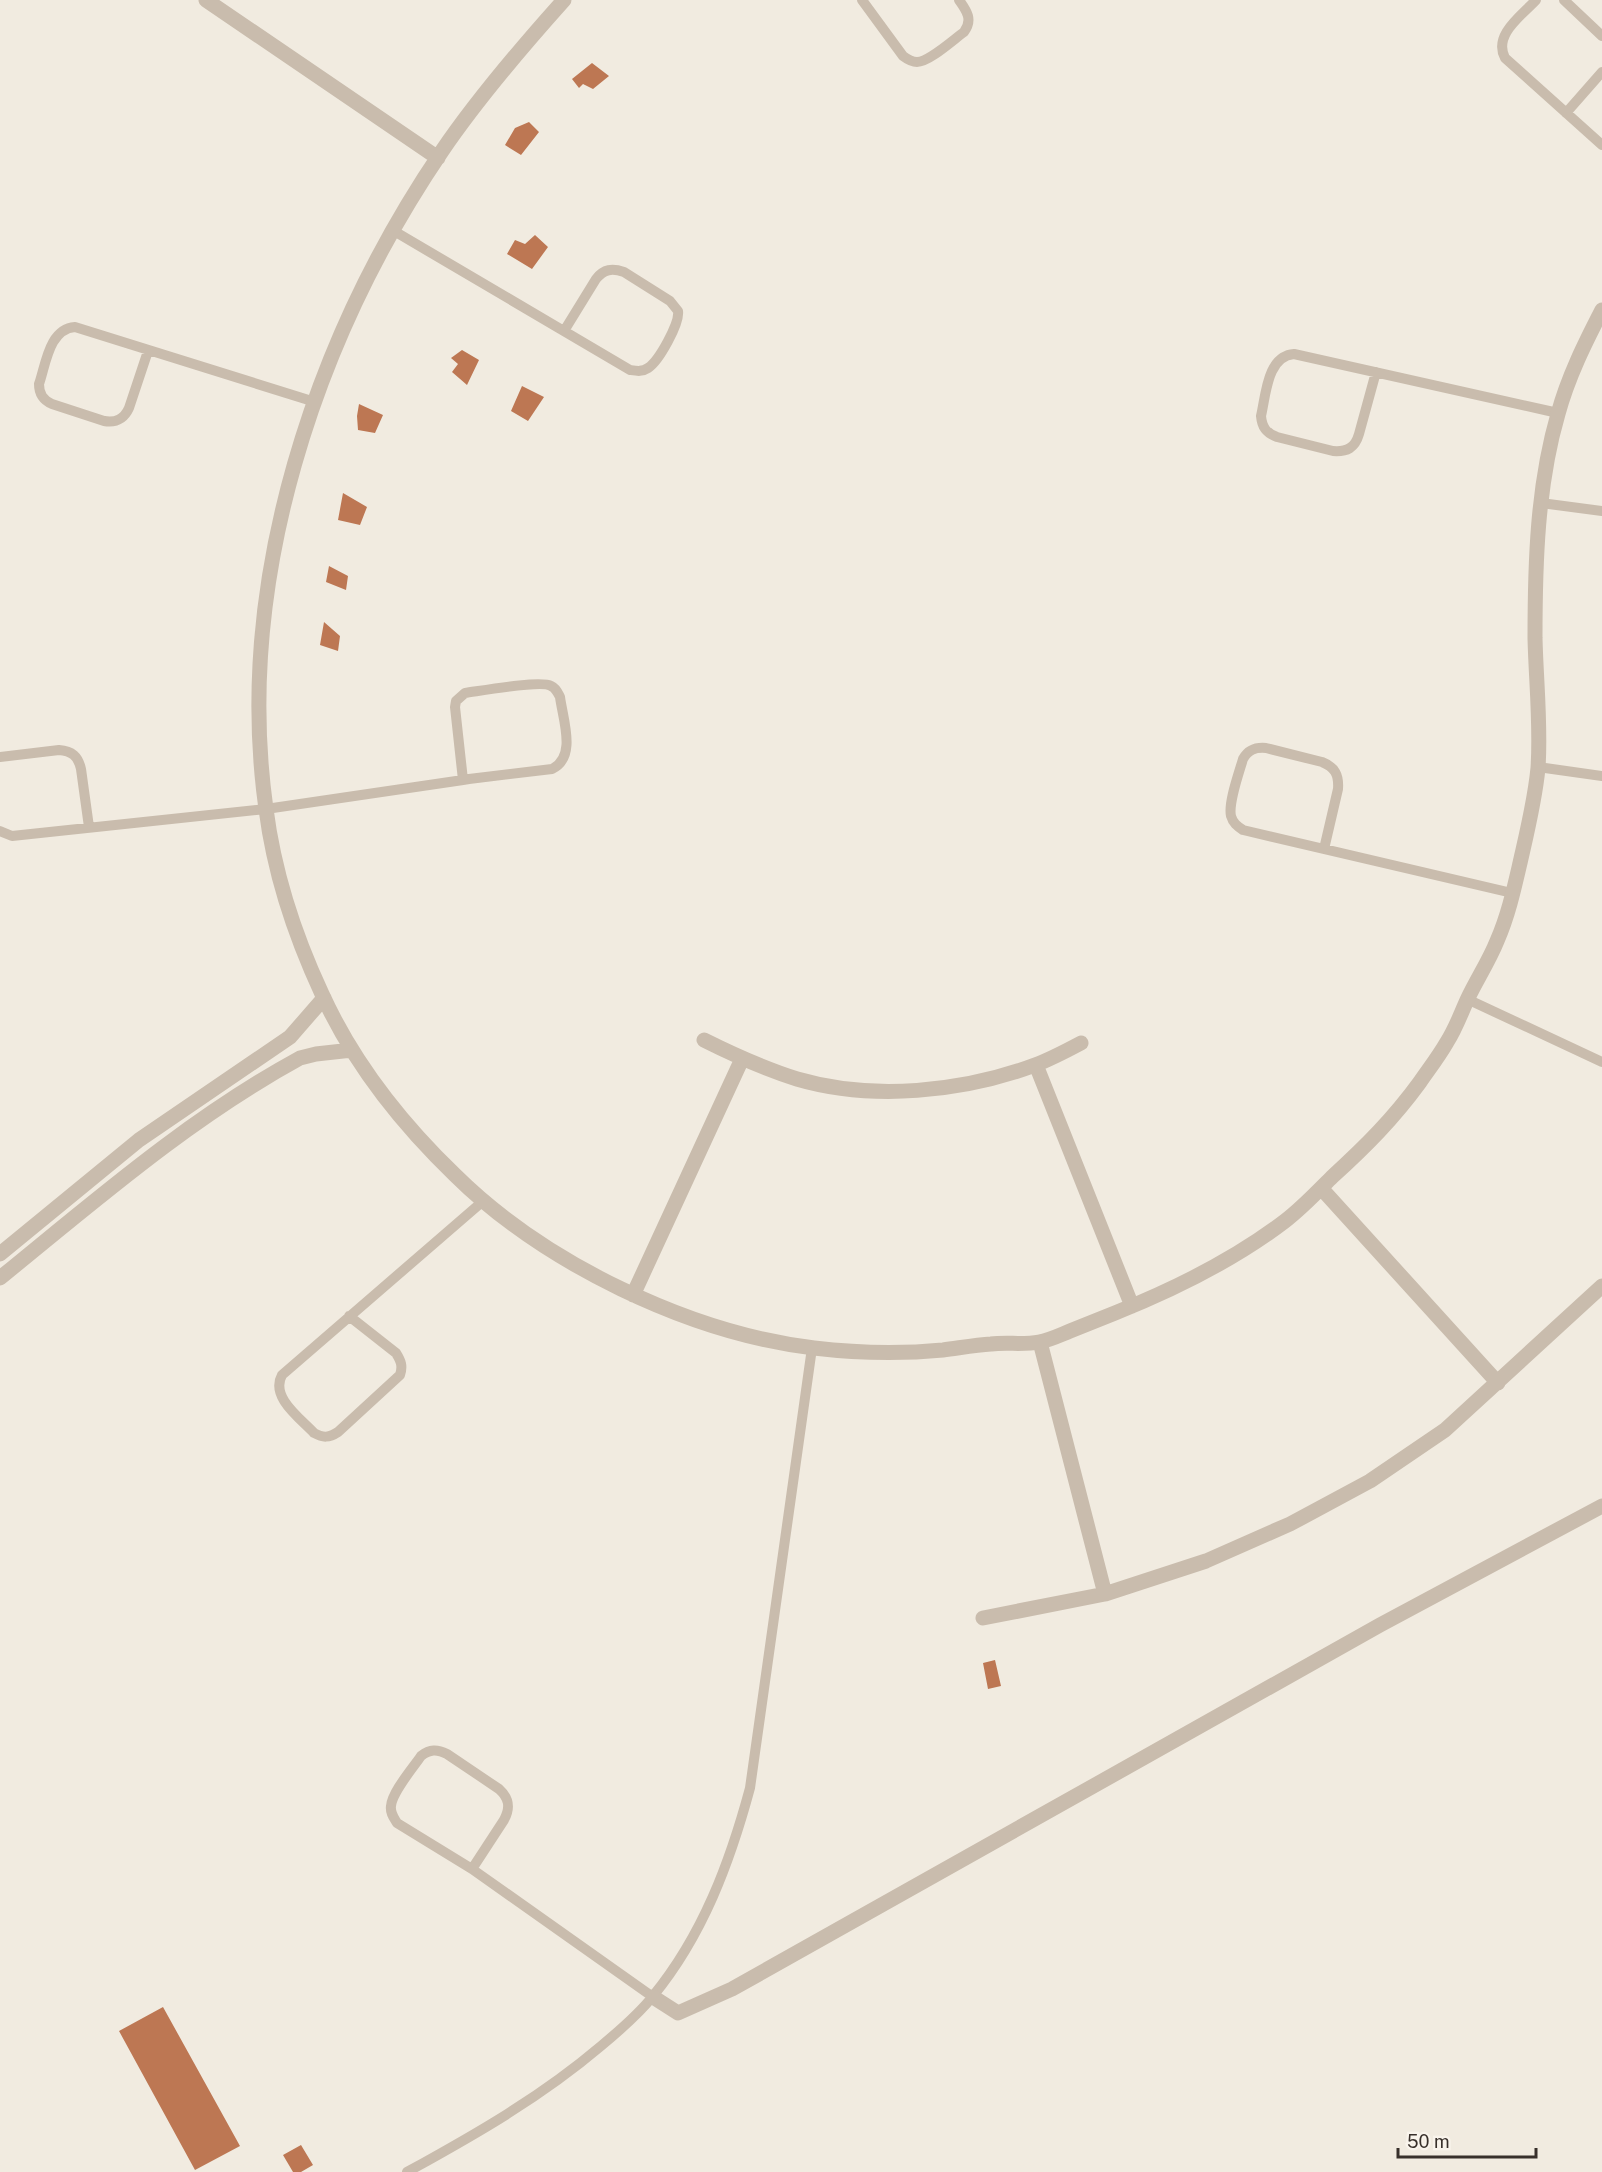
<svg xmlns="http://www.w3.org/2000/svg" width="1602" height="2172" font-family="'Public Sans',sans-serif">
<rect width="100%" height="100%" fill="#f1ebe0"/>
<path fill="#bd7753" d="M592,63l17,13 -16,13 -10,-5 -4,4 -7,-9z
M529,122l10,10 -18,23 -16,-10 10,-17z
M535,235l13,12 -16,22 -25,-15 8,-14 10,4z
M462,350l17,10 -12,25 -15,-13 6,-8 -7,-6z
M522,386l22,11 -16,24 -17,-10z
M359,404l24,11 -8,18 -17,-3 -1,-14z
M343,493l24,14 -7,18 -22,-5z
M329,566l19,10 -2,14 -20,-8z
M324,622l16,14 -2,15 -18,-6z
M995,1660l6,26 -13,3 -5,-26z
M163,2007l77,139 -45,24 -76,-139z
M301,2145l12,20 -12,7h-8l-10,-17z"/>
<g fill="none" stroke-linecap="round" stroke-linejoin="round">
<path stroke="#c9bcad" stroke-width="10" d="M862,0l41,56c4,3 9,6 14,6 12,0 36,-22 47,-30 9,-12 3,-21 -5,-32
M1536,0c-15,16 -43,35 -31,58l97,87
M1564,0l38,36
M1566,113l36,-41
M394,231l236,139c7,1 12,2 18,-2 11,-7 32,-45 30,-57l-8,-10 -46,-29c-12,-4 -20,-3 -28,7l-32,52
M148,351l-19,57c-5,11 -13,15 -25,13l-52,-17c-9,-4 -13,-10 -13,-20 7,-20 10,-55 36,-57l240,75
M1376,372l-17,62c-4,14 -12,18 -26,17l-56,-14c-11,-4 -15,-10 -16,-21 5,-21 6,-60 33,-62l264,59
M1541,503l61,8
M0,757l59,-7c13,1 19,6 22,19l8,58
M1538,767l64,9
M0,831l12,5 254,-27 197,-29 6,-1 83,-10c25,-12 11,-49 8,-72 -2,-4 -4,-9 -9,-11 -10,-6 -71,5 -86,7l-9,8 -1,6 8,73
M1324,849l14,-60c1,-14 -3,-22 -16,-27l-56,-14c-11,-1 -18,2 -23,11 -4,14 -15,44 -12,57 2,7 6,10 12,14l269,63
M1467,999l135,63
M349,1316l47,37c5,8 7,13 4,22l-62,57c-9,6 -15,6 -24,1 -14,-15 -44,-36 -32,-58l200,-173
M472,1869l32,-49c7,-13 5,-22 -5,-31l-52,-35c-10,-5 -17,-5 -26,2 -8,12 -29,36 -30,50 -1,7 3,12 6,17l75,46 181,128
M407,2172c69,-38 134,-75 194,-126 18,-15 38,-32 52,-50 50,-61 77,-134 97,-208l62,-440"/>
<path stroke="#c9bcad" stroke-width="15" d="M206,0l232,158
M564,0c-43,48 -86,98 -122,151 -127,187 -208,430 -176,658 8,63 29,127 56,185 31,68 79,129 133,181 89,88 234,158 359,173 42,5 87,6 129,2 16,-2 32,-5 48,-6 15,-2 33,1 48,-2 11,-2 21,-7 31,-11 15,-6 30,-12 45,-18 60,-24 119,-53 170,-92 17,-13 32,-29 47,-44 34,-31 61,-58 88,-95 9,-13 19,-26 27,-40 9,-14 14,-29 21,-44 9,-19 21,-37 29,-57 11,-25 17,-52 23,-78 7,-31 15,-63 18,-95 3,-43 -2,-87 -3,-130 0,-74 2,-152 23,-224 10,-37 27,-71 44,-104
M704,1040c30,15 61,29 93,39 75,22 166,13 238,-14 16,-6 31,-14 46,-22
M1036,1065l96,241
M1321,1188l177,195
M0,1254l139,-114 151,-103 34,-39
M0,1278c96,-78 190,-160 300,-220l16,-4 36,-4
M633,1295l109,-236
M1040,1342l65,252
M983,1618l122,-24 101,-33 84,-37 80,-43 75,-51 157,-144
M653,1997l25,16 54,-24 648,-364 222,-119"/>
</g>
<path d="M1398 2148v9h138v-9" fill="none" stroke="#38302b" stroke-width="3"/>
<text x="1407" y="2148" font-size="18" fill="#38302b" stroke="#f9f4ec" stroke-width="4.5" paint-order="stroke">50 m</text>
</svg>
